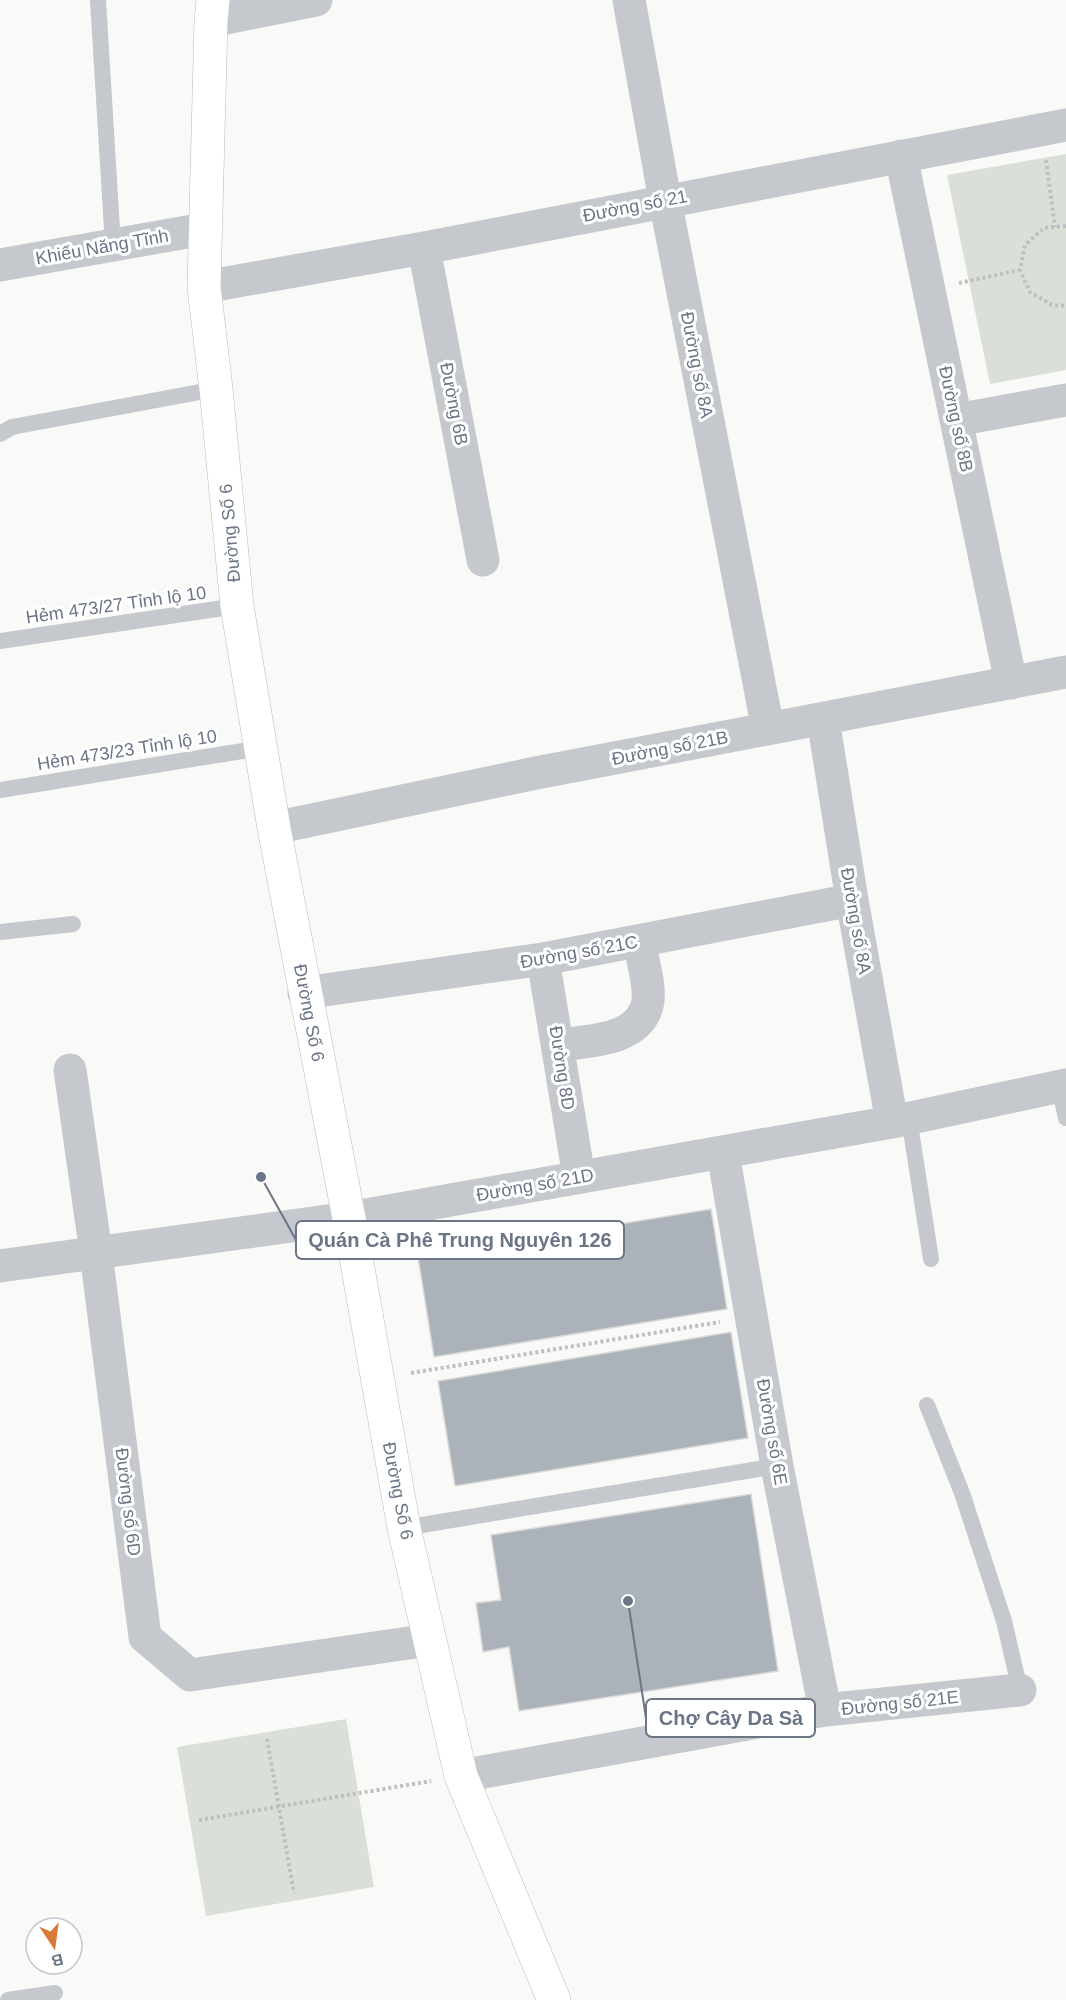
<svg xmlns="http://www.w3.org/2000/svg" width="1066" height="2000" font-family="Arial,sans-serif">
<rect width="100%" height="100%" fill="#f9f9f7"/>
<path fill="#dae0d8" d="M1066,154v216l-76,14 -43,-209z
M346,1719l28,168 -168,29 -29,-169z"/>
<path fill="#acb2b9" stroke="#dadbd9" stroke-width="1.5" d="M711,1209l16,100 -293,48 -16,-100z
M731,1332l17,106 -293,48 -17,-105z
M751,1494l27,177 -259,40 -10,-64 -26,5 -7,-49 25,-3 -10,-65z"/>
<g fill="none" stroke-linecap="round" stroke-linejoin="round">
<defs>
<path id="secondary" d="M213,0l-2,21 -7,266 12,102 21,217 37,222 75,390 55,310 57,248 93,224"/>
</defs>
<use href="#secondary" stroke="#b8bbc0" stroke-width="34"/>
<path stroke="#bdbfc2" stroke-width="4" stroke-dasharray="3 3" stroke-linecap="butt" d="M1046,160l9,67
M1066,226l-22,2 -19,17 -5,25 10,22 22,13 14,1
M959,283l61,-13
M411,1373l309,-51
M267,1739l27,154
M199,1820l232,-39"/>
<path stroke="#c5c8cc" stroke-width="16" d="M98,0l15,246
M0,434l12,-7 204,-38
M0,641l237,-35
M0,790l261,-42
M0,932l73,-8
M1059,1086l7,32
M909,1118l22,141
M927,1405l35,88 42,128 16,69
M404,1528l373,-62
M8,2000l47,-7"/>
<path stroke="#c5c8cc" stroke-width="33" d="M629,0l36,200 103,529
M211,21l105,-21
M901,156l110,527
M424,248l59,312
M0,265l204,-36
M204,287l220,-39 642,-123
M956,420l110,-20
M823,719l29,181 40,222
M274,828l262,-55 530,-101
M543,959l36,218
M304,993l239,-34 309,-59
M559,1045c29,-4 83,-4 89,-44 2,-19 -6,-41 -9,-60
M70,1070l26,183 49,384 45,38 239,-35
M723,1153l54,313 48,244
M0,1266l349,-48 543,-96 174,-37
M461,1776l364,-66 195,-20"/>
<use href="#secondary" stroke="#fff" stroke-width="33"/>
</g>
<g text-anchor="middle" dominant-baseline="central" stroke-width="6" stroke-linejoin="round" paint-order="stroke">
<g font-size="18" fill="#6a7586" stroke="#fff">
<text transform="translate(635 206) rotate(-11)">Đường số 21</text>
<text transform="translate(102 247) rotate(-10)">Khiếu Năng Tĩnh</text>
<text transform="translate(697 365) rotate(79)">Đường số 8A</text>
<text transform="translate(454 404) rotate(79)">Đường 6B</text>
<text transform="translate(956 419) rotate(78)">Đường số 8B</text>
<text transform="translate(230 533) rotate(-95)">Đường Số 6</text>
<text transform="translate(116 605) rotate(-8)">Hẻm 473/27 Tỉnh lộ 10</text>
<text transform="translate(670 748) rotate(-11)">Đường số 21B</text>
<text transform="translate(127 750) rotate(-9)">Hẻm 473/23 Tỉnh lộ 10</text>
<text transform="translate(856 921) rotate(80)">Đường số 8A</text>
<text transform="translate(579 952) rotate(-10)">Đường số 21C</text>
<text transform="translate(309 1013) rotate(79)">Đường Số 6</text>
<text transform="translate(562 1068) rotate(81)">Đường 8D</text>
<text transform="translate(535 1185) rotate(-10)">Đường số 21D</text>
<text transform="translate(772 1432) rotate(80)">Đường số 6E</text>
<text transform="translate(398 1491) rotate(79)">Đường Số 6</text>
<text transform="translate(128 1502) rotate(83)">Đường số 6D</text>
<text transform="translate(900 1703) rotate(-6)">Đường số 21E</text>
</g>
</g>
<path fill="none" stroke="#6a7586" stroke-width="2" d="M261 1177L296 1240M628 1601L646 1718"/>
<g fill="#6a7586" stroke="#fff" stroke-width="2">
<circle cx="261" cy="1177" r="6"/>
<circle cx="628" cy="1601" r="6"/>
</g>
<g fill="#fff" stroke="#6a7586" stroke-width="2">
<rect x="296" y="1221" width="328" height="38" rx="6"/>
<rect x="646" y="1699" width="169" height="38" rx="6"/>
</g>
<g font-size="20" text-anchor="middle" font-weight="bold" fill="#6a7586">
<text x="460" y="1247">Quán Cà Phê Trung Nguyên 126</text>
<text x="731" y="1725">Chợ Cây Da Sà</text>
</g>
<g transform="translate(54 1946) rotate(167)"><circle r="28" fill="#ffffff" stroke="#c3c8cf" stroke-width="1.5"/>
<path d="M0-4.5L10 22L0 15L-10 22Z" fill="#d77a38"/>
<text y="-9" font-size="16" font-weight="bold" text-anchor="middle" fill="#6a7586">B</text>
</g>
</svg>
